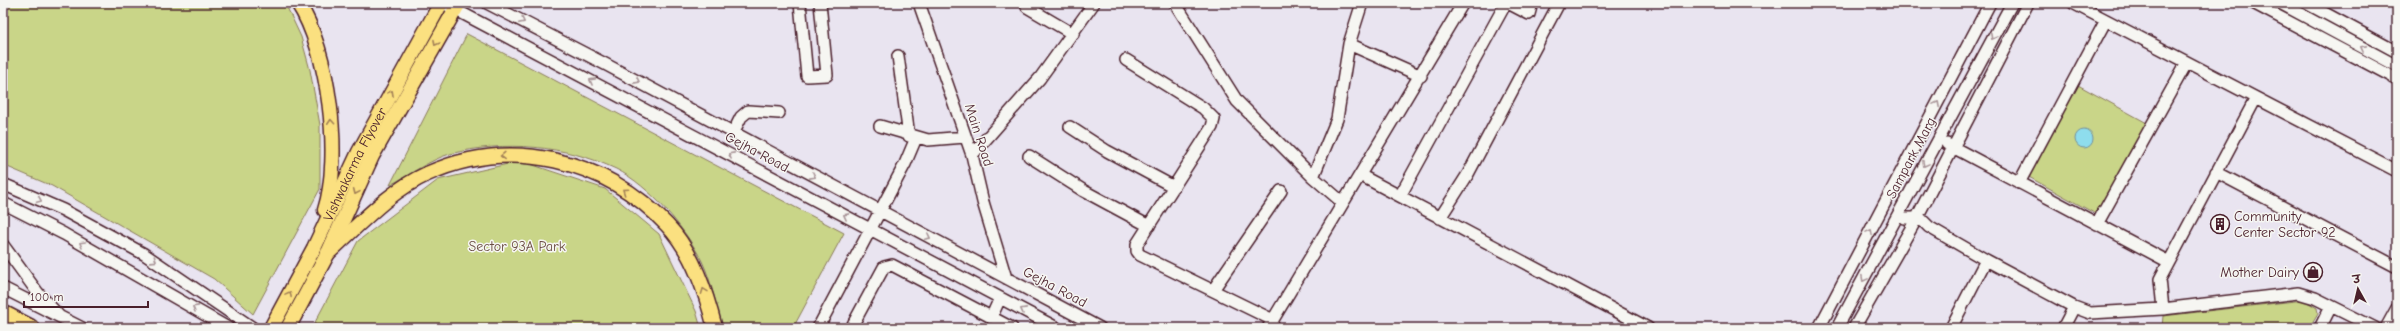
<svg xmlns="http://www.w3.org/2000/svg" width="2400" height="331" font-family="'Comic Neue','Playpen Sans Deva',sans-serif">
<rect width="100%" height="100%" fill="#e9e4f0"/>
<filter id="ink" filterUnits="userSpaceOnUse"><feTurbulence type="fractalNoise" baseFrequency=".025" numOctaves="2"/><feDisplacementMap in="SourceGraphic" scale="8" xChannelSelector="R" yChannelSelector="G"/><feConvolveMatrix kernelMatrix="1 2 1 2 8 2 1 2 1" color-interpolation-filters="sRGB"/></filter>
<g filter="url(#ink)">
<path fill="#c9d588" stroke="#8a7a5a" d="M3,3h282l16,34 9,33 10,55v64l-67,125 -39,-35 -162,-93 -49,-21z
M467,34l377,199 -51,95h-70c-7,-21 -11,-46 -21,-67 -17,-33 -52,-75 -86,-92 -51,-24 -112,-29 -166,-15 -19,5 -42,22 -60,31z
M2078,85l69,38 -51,91 -69,-38z
M521,161l84,28 54,45 37,77 5,17h-389l46,-87 80,-61z
M2304,300l13,8 1,5 -9,15h-147l1,-12z"/>
<path fill="#8edded" stroke="#73919f" d="M2075 139a9 9 0 1 1 18 0a9 9 0 1 1-18 0Z"/>
<g fill="none" stroke-linecap="round" stroke-linejoin="round">
<defs>
<path id="minor" d="M443,3l614,325
M487,3l118,61 495,264
M800,3l7,73 20,-1 -7,-72
M919,3l53,152 11,47 23,76
M1175,3l62,98 76,76 29,25
M1508,3l21,11 3,-11
M2073,3l324,168
M2253,3l144,76
M2280,3l117,63
M2306,3l91,49
M1027,7l46,27
M1349,44l72,32
M898,56l11,80
M1126,60l77,48 11,11 -2,8 -75,117v7l3,4 133,65
M880,126l48,14 37,-3
M1070,127l37,24 67,36
M733,133l8,-16 7,-6 31,2
M1947,144l222,118
M972,155l68,-77 54,-75
M1029,156l55,35 65,35
M2216,172l181,95
M1360,175l288,153
M1313,177l24,-58 12,-75 13,-41
M2019,183l87,-163
M3,184l60,26 81,44 109,74
M1400,196l106,-193
M3,203l61,31 164,94
M1440,218l28,-44 91,-171
M1905,218h15l9,9 57,33 88,47 16,6 73,-4 135,-16 17,5 60,30
M2097,224l90,-162
M3,245l35,48 21,23
M3,288l79,40
M1213,290l68,-99
M2163,309l-3,-30 96,-181
M991,318l9,-20
M818,328l87,-164 11,-26
M851,328l33,-61 8,-2 120,63
M1268,328l195,-325
M1819,328l171,-325
M1837,328l175,-325
M1854,328l59,-103 115,-222
M1951,328l35,-68
M2063,328l11,-21
M2320,328l11,-22
M2386,328l11,-20"/>
<g id="major">
<path d="M298,3c31,47 44,154 27,207"/>
<path d="M328,253c30,-27 61,-62 99,-79 84,-38 178,-15 240,51 26,27 39,68 48,103"/>
<path id="s1" d="M271,328l43,-80 45,-96 82,-149"/>
<path d="M288,328l40,-75 44,-97 87,-153"/>
</g>
<path id="highway" d="M3,314l27,14"/>
</defs>
<use href="#minor" stroke="#4a1f2b" stroke-width="14"/>
<use href="#major" stroke="#4a1f2b" stroke-width="17"/>
<use href="#highway" stroke="#4a1f2b" stroke-width="20"/>
<use href="#minor" stroke="#f6f6f2" stroke-width="11"/>
<use href="#major" stroke="#fbe080" stroke-width="14"/>
<use href="#highway" stroke="#fbe080" stroke-width="17"/>
</g>
<defs><path id="oneway-chevron" d="M-2-3.5L2.5 0L-2 3.5" fill="none" stroke-width="1.6" stroke-linecap="round" stroke-linejoin="round"/></defs>
<g stroke="#a99598">
<use href="#oneway-chevron" transform="translate(522 21) rotate(27)"/>
<use href="#oneway-chevron" transform="translate(1993 37) rotate(118)"/>
<use href="#oneway-chevron" transform="translate(2363 48) rotate(-152)"/>
<use href="#oneway-chevron" transform="translate(592 81) rotate(-152)"/>
<use href="#oneway-chevron" transform="translate(637 81) rotate(28)"/>
<use href="#oneway-chevron" transform="translate(1937 104) rotate(-62)"/>
<use href="#oneway-chevron" transform="translate(731 155) rotate(-152)"/>
<use href="#oneway-chevron" transform="translate(1925 164) rotate(118)"/>
<use href="#oneway-chevron" transform="translate(813 176) rotate(28)"/>
<use href="#oneway-chevron" transform="translate(39 200) rotate(23)"/>
<use href="#oneway-chevron" transform="translate(846 216) rotate(-152)"/>
<use href="#oneway-chevron" transform="translate(1870 232) rotate(-62)"/>
<use href="#oneway-chevron" transform="translate(928 237) rotate(27)"/>
<use href="#oneway-chevron" transform="translate(82 244) rotate(-150)"/>
<use href="#oneway-chevron" transform="translate(154 260) rotate(33)"/>
<use href="#oneway-chevron" transform="translate(1864 279) rotate(118)"/>
<use href="#oneway-chevron" transform="translate(195 308) rotate(-151)"/>
<use href="#oneway-chevron" transform="translate(1023 310) rotate(-152)"/>
</g>
<g stroke="#a28056">
<use href="#oneway-chevron" transform="translate(436 43) rotate(120)"/>
<use href="#oneway-chevron" transform="translate(391 93) rotate(-61)"/>
<use href="#oneway-chevron" transform="translate(331 122) rotate(-94)"/>
<use href="#oneway-chevron" transform="translate(503 156) rotate(178)"/>
<use href="#oneway-chevron" transform="translate(625 191) rotate(-146)"/>
<use href="#oneway-chevron" transform="translate(356 192) rotate(114)"/>
<use href="#oneway-chevron" transform="translate(704 291) rotate(-111)"/>
<use href="#oneway-chevron" transform="translate(289 294) rotate(-62)"/>
</g>
</g>
<defs>
<symbol id="building-ring" viewBox="-11 -11 22 22"><circle r="9.5" fill="#f6f6f2" stroke="#4a1f2b" stroke-width="1.5"/><path d="M-4-6H4V6H1V3H-1V6H-4ZM-2.5-4.3h1.7v1.8h-1.7ZM.8-4.3h1.7v1.8H.8ZM-2.5-1h1.7V.8h-1.7ZM.8-1h1.7V.8H.8Z" fill="#4a1f2b"/></symbol>
<symbol id="shop-ring" viewBox="-11 -11 22 22"><circle r="9.5" fill="#f6f6f2" stroke="#4a1f2b" stroke-width="1.5"/><path d="M-5-2.5h2.3a2.7 3.5 0 0 1 5.4 0H5L5.5 6h-11ZM-1.5-2.5h3a1.5 2.3 0 0 0-3 0Z" fill="#4a1f2b"/></symbol>
</defs>
<g fill-rule="evenodd">
<use href="#building-ring" x="2209" y="213" width="22" height="22"/>
<use href="#shop-ring" x="2302" y="261" width="22" height="22"/>
</g>
<g text-anchor="middle" dominant-baseline="central" stroke-width="3" stroke-linejoin="round" paint-order="stroke">
<g font-size="14" fill="#4a1f2b" stroke="#f6f6f2">
<text transform="translate(979 135) rotate(72)">Main Road</text>
<text transform="translate(757 152) rotate(28)">Gejha Road</text>
<text transform="translate(1911 158) rotate(-62)">Sampark Marg</text>
<text stroke="none"><textPath href="#s1" startOffset="184">Vishwakarma Flyover</textPath></text>
<text transform="translate(1055 287) rotate(28)">Gejha Road</text>
</g>
<g font-size="14" fill="#4a1f2b" stroke="#f6f6f2" text-anchor="start">
<text x="2234" y="216">Community<tspan x="2234" dy="16">Center Sector 92</tspan></text>
<text x="2299" y="272" text-anchor="end">Mother Dairy</text>
</g>
<g font-size="14" fill="#6a4c42" stroke="#f6f6f2">
<text x="517" y="246">Sector 93A Park</text>
</g>
</g>
<rect width="2400" height="331" fill="none" stroke="#f6f6f2" stroke-width="16"/>
<rect x="8" y="8" width="2384" height="315" fill="none" stroke="#4a1f2b" stroke-width="1.5" filter="url(#ink)"/>
<g transform="translate(2358 289) rotate(352)" stroke="#f6f6f2" stroke-width="3" paint-order="stroke">
<path d="M0-3L7 15L0 10L-7 15Z" fill="#4a1f2b"/>
<text y="-6" font-size="11" font-weight="bold" text-anchor="middle" fill="#4a1f2b">उ</text>
</g>
<path d="M24 301v6h124v-6" fill="none" stroke="#4a1f2b" stroke-width="2"/>
<text x="30" y="301" font-size="12" fill="#4a1f2b" stroke="#f6f6f2" stroke-width="3" paint-order="stroke">100 m</text>
</svg>
